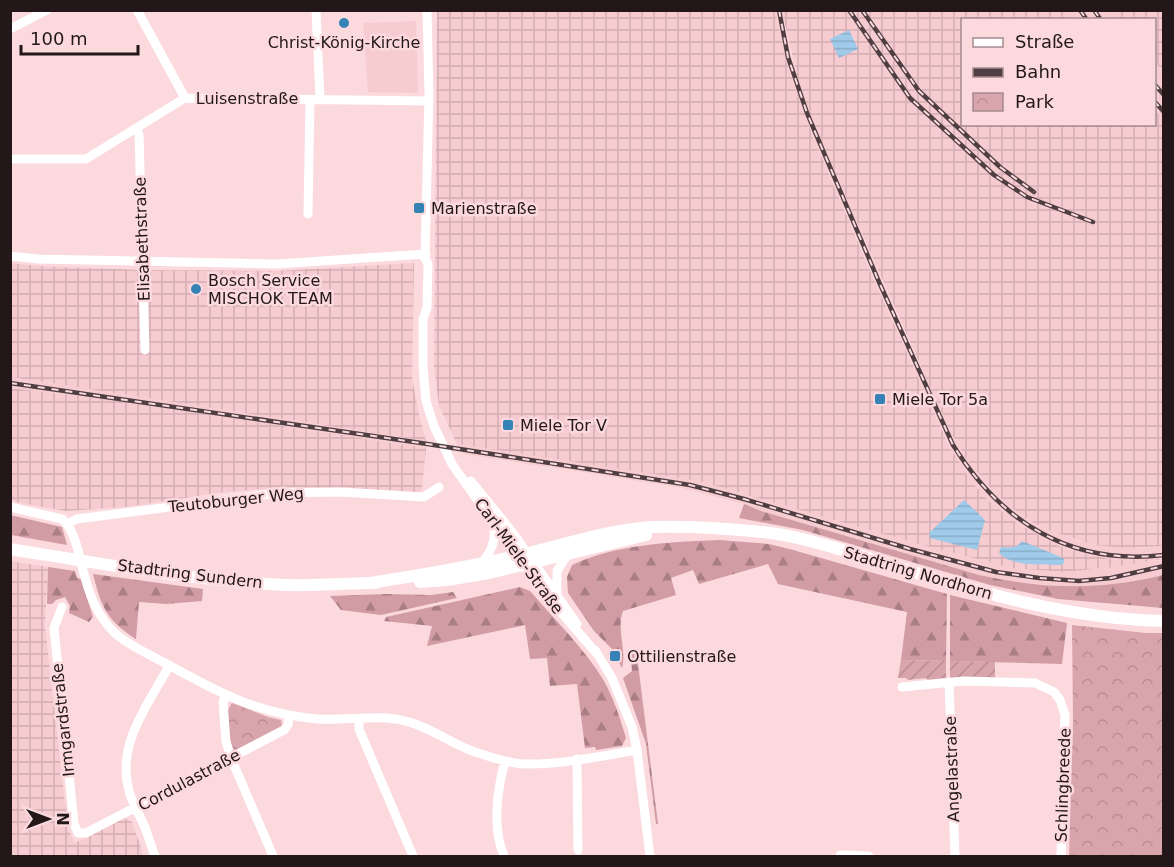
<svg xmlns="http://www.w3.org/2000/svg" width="1174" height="867" font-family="'DejaVu Sans',sans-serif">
<defs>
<pattern id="industrial-grid" width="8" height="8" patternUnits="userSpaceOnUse" patternTransform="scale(1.5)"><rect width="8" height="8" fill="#f7ccd1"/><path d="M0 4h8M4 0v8" fill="none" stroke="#d3aeb3"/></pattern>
<pattern id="forest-firs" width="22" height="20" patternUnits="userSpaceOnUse" patternTransform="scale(1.5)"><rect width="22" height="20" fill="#d19ca3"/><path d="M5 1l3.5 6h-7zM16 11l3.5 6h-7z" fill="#a97e84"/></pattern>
<pattern id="park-crowns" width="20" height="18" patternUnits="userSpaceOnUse" patternTransform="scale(1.5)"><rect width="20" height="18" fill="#d9a5ac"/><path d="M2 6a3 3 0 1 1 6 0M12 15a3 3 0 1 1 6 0" fill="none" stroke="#ba8d93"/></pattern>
<pattern id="garden-furrows" width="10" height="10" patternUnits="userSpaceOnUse" patternTransform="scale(1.5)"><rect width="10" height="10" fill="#d9a5ac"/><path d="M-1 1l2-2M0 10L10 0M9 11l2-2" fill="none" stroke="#ba8d93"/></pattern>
<pattern id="water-rules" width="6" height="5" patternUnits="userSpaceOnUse" patternTransform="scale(1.5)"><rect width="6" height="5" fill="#9fcaea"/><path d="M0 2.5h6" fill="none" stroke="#89adc8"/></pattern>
</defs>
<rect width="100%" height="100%" fill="#fbd9dd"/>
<path fill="#f7ccd1" d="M775,11h7l7,38 17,55 106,246h-6l-93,-213 -26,-74z
M1063,11h48l8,8h-49z
M416,21l2,72 -50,-1 -5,-69z
M1154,62l9,10v48l-8,-10z
M916,362l3,1 39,80 31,43 16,16 18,15 25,13 31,11 64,7 20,-2v29l-52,10 -31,3 -73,-7 -28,-6 -218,-64 -17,-7 -61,-16 -131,-21 1,-9 146,23 212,61 101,26 52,4 97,-12h-44l-27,-5 -34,-10 -42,-24 -25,-20 -18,-20 -16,-24 -43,-93z
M10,377l416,64v7l-305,-47 -110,-13z
M457,444l93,14 -1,9 -86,-13z"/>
<path fill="url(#industrial-grid)" d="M437,11h338l12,52 26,74 59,138 78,173 21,33 18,20 25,20 42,24 34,10 27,5 46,-1 -49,8 -50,5 -52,-4 -101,-26 -212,-61 -242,-37 -18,-38 -5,-38z
M782,11h281l7,8 -108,1v104h192l1,-14 8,10v426l-37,2 -32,-3 -46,-15 -25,-13 -18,-15 -16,-16 -23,-28 -16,-27 -20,-44 -116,-262 -16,-45z
M1111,11h52v61l-8,-10 -1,-42 -35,-1z
M10,263l29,3 103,4 134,1 138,-8 -2,114 6,33 8,31 -415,-64z
M11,388l110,13 305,47 -4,42 -7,3 -74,-5 -58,-1 -66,6 -91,14 -60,4 -46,-8 -9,-3z
M10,561l38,6 -3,59 23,203 7,14 46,-25 6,1 5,3 12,34h-133z"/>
<path fill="url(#forest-firs)" d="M744,504l17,7 218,64c67,14 118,16 184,0v33l-105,-9 -68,-14 -187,-55 -64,-12z
M10,515l52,12 5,18 -56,-10z
M719,540l50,4 24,6 154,44 -1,67 -45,-1 6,-48 -129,-28 -10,-20 -69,20 -6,-14 -22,8 5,17 -53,16c-7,19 4,39 -1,57l-11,-20 -17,-17 -26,-38 -1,-16 5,-12c45,-21 98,-23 147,-25z
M48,567l27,4 2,7 4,1 12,38 -4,5 -20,-9 1,-7 -5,-9 -9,3 -4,4h-5z
M93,574l110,15 -1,12 -36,3 -27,-2 -3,37c-29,-18 -35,-33 -43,-65z
M520,587l10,4c25,29 54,57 74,90 10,18 16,37 22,57l-4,8 -26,4 -1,-3 -10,1 -8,-64 -27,2 -3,-28 -17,1 -5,-34 -98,21 5,-20 -48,-5 2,-4z
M453,592l4,6 -76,17 -40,-5 -11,-14 56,-2 45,1z
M950,595l117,28 -5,41 -112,-3z
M636,648l22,176h-2l-10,-80 -23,-66 9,-7 -2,-21z"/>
<path fill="url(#park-crowns)" d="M1072,625l74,8h17v223h-94l4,-135z
M232,703l36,14 13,3 1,6 -48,25c-5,-13 -12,-36 -2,-48z"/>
<path fill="url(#garden-furrows)" d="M901,660l45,1v17l-18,2 -2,-2 -18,2 -2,-2h-8z
M950,661l45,1v16h-45z"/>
<path fill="url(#water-rules)" d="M849,30l9,19 -19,9 -9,-19z
M964,500l21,20 -8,30 -47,-12 -1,-5z
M1022,541l39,16 3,2v4l-3,2c-18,-1 -49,2 -62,-12l2,-6c9,1 16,1 21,-6z"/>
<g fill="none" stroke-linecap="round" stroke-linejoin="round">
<path stroke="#fff" stroke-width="9" d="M137,10l48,88
M316,10l4,89
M427,10l2,85 -4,163 3,6 -1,44 -4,11v48l3,34 8,25 18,38 83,118 62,72
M10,29l37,-19
M136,129l3,5 6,216
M10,159h76l99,-61 244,3
M308,214l2,-115
M10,256l29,3 237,5 150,-10
M471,481l42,52 64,91
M10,507l52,12c15,13 17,40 23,58 5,20 15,42 30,56 14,13 34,21 50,30 53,29 92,51 153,56 28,2 59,-5 87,2 23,5 47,23 70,31 16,5 32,11 49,12 35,1 78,-8 113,-14
M67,524l10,-5 201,-26 63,-1 83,5 15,-10
M481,564c10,-12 16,-24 12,-39
M557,595v-24l11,-17
M62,607l-8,21 20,196 4,9h8l198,-103 4,-5 1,-9
M595,650l17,28 20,49 5,23 13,106
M949,682l6,174
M902,687l62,-6 71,2 19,9 6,8 5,15 -4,141
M226,696l-3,6 3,40 5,16 42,98
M359,719v10l54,127
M577,759l1,91
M840,855l29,1
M155,856c-4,-10 -7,-21 -11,-31 -5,-11 -12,-22 -15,-34 -13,-47 19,-86 40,-125
M504,856c-12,-28 -7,-66 1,-95"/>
<path stroke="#fff" stroke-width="12" d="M10,549c93,15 185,32 278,36 30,1 58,-2 88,-2
M420,582l27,-2 42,-7 157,-38
M370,583c52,-8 104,-17 155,-29 42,-10 85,-25 129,-27 39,-1 79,2 117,6 42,6 83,21 123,33 88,27 176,53 270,55"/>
<defs>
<path id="rail" d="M779,10l9,47 19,56 72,169 74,163c48,77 117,121 211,110
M849,10l61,88 84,77 33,22 66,25
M862,10l57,81 81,76 34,25
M1080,10l7,10
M1094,10l7,10
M1154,84l10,11
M1154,101l10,11
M10,383l411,60 269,42 54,14 166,50 86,23 43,6 40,3 32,-3 53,-12"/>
</defs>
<use href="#rail" stroke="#503f42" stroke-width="4.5"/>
<use href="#rail" stroke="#fbd9dd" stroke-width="2" stroke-dasharray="7" stroke-linecap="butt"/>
</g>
<g fill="#3582b5" stroke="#fbd9dd" stroke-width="2">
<circle cx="344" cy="23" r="6"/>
<rect x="413" y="202" width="12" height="12" rx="3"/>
<circle cx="196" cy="289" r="6"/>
<rect x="874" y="393" width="12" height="12" rx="3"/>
<rect x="502" y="419" width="12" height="12" rx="3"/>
<rect x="609" y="650" width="12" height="12" rx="3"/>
</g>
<g text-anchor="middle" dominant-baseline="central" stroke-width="5" stroke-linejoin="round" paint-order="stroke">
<g font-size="16" fill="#231719" stroke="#fbd9dd" text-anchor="start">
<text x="344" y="42" text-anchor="middle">Christ-König-Kirche</text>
<text x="431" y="208">Marienstraße</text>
<text x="208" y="280">Bosch Service<tspan x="208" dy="18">MISCHOK TEAM</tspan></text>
<text x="892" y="399">Miele Tor 5a</text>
<text x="520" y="425">Miele Tor V</text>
<text x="627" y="656">Ottilienstraße</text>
</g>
<g font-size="16" fill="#231719" stroke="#fbd9dd">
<text x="247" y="98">Luisenstraße</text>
<text transform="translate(142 239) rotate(-92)">Elisabethstraße</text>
<text transform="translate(236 500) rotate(-6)">Teutoburger Weg</text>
<text transform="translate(519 556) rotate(54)">Carl-Miele-Straße</text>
<text transform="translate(918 573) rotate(16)">Stadtring Nordhorn</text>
<text transform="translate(190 574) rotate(7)">Stadtring Sundern</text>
<text transform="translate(63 720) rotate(-96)">Irmgardstraße</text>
<text transform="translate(952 769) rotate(-92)">Angelastraße</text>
<text transform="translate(189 780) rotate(-28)">Cordulastraße</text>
<text transform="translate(1063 785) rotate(-88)">Schlingbreede</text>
</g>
</g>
<rect width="1174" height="867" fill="none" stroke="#231719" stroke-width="24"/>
<rect x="961" y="18" width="195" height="108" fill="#fbd9dd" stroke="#a58b8f" stroke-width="1.5"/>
<rect x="973" y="38" width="30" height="9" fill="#ffffff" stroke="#a58b8f" stroke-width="1.5"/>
<text x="1015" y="48" font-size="18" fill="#231719">Straße</text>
<rect x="973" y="68" width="30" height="9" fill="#503f42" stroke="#a58b8f" stroke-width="1.5"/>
<text x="1015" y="78" font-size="18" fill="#231719">Bahn</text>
<rect x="973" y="93" width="30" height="18" fill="url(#park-crowns)" stroke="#a58b8f" stroke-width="1.5"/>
<text x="1015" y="108" font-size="18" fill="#231719">Park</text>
<g transform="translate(48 819) rotate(90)" stroke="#fbd9dd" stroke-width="4.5" paint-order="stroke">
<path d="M0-4.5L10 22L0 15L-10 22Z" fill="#231719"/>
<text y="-9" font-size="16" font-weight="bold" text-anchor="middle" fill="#231719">N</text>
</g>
<path d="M21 45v9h117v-9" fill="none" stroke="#231719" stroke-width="3"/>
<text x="30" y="45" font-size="18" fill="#231719" stroke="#fbd9dd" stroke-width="4.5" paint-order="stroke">100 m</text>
</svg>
